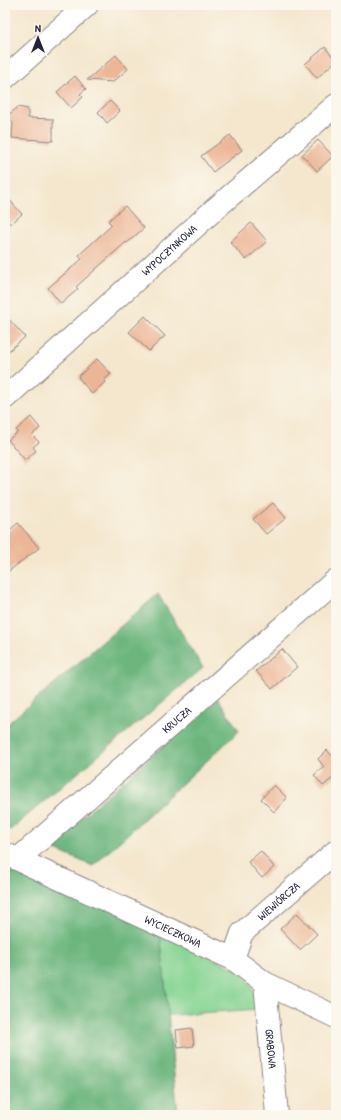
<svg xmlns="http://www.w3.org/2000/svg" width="341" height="1120" font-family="'Patrick Hand',sans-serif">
<rect width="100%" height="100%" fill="#fbf7ec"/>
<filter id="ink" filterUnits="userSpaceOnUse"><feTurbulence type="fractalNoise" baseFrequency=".025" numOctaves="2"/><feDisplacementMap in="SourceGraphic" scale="8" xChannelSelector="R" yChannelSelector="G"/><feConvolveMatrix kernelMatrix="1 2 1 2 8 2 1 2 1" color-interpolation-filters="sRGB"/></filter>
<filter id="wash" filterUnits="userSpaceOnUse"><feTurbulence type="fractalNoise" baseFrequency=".012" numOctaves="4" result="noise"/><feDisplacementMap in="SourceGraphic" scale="16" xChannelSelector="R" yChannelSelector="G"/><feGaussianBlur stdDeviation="0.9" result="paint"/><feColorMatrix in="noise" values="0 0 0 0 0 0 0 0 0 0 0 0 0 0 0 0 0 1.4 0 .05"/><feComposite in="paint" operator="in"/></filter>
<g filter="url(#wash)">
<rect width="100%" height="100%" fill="#f4e7ce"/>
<path fill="#86d493" stroke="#547b67" d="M160,931l81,41c11,13 14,20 18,37l-91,6z"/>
<path fill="#6cb67d" stroke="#476c5c" d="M158,594l45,74 -193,162 -5,-2v-102z
M218,698l21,33 -146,135 -45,-19z
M5,858l155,73 18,184h-173z"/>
<g id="blocks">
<path fill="#ecb696" d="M325,47l11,14 -19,17 -12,-14z
M116,55l12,14 -15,13 -26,-2z
M75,76l11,13 -6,5 3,3 -12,11 -14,-16z
M110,101l10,10 -13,12 -9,-11z
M18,107l10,2v9l25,1v22l-41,-3 1,-15 -6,-7z
M230,135l12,15 -29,22 -12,-16z
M318,140l15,16 -16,15 -15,-16z
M5,195l17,19 -11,10 -6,-5z
M125,206l19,22 -17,15 -1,-1 -50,45 2,2 -17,15 -13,-16 34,-29 -3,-4 33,-30 -4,-4z
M251,223l16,18 -21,19 -16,-18z
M5,315l20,22 -20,17z
M145,316l20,20 -16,15 -20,-19z
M97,359l14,15 -7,6 1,2 -13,12 -14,-17z
M31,417l9,11 -8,7 7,7 -6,5 3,4 -11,9 -17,-20 10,-8 -2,-2z
M273,503l13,15 -20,16 -13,-15z
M18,523l21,25 -34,26v-40z
M282,649l15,18 -25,22 -16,-18z
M327,750l7,8 2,-1v23l-2,-3 -11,9 -9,-11 10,-8 -6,-8z
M274,785l13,13 -13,14 -13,-13z
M261,851l13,16 -12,11 -14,-16z
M297,913l20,21 -17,16 -20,-21z
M192,1028l2,18 -16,2 -2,-18z"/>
</g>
</g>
<g filter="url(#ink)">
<use href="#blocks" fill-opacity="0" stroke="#8b8484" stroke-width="1"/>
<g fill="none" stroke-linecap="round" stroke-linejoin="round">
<defs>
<g id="minor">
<path d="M5,78l82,-73"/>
<path id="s1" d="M5,398l211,-190 120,-103"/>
<path id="s2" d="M6,854l227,105 32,24 71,34"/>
<path id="s3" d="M18,859l318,-279"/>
<path id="s4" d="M233,959l9,-26 94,-82"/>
<path id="s5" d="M265,983l12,132"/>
</g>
</defs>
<use href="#minor" stroke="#8b8484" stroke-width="24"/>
<use href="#minor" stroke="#fff" stroke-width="22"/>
</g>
</g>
<g text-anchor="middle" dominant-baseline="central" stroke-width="3.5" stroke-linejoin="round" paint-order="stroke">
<g font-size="11" fill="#22223b" stroke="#fbf7ec">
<text stroke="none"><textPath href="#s1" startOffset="221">WYPOCZYNKOWA</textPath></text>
<text stroke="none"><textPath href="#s3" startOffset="211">KRUCZA</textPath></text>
<text stroke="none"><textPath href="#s4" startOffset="76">WIEWIÓRCZA</textPath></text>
<text stroke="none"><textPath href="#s2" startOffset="184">WYCIECZKOWA</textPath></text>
<text stroke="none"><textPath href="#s5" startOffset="66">GRABOWA</textPath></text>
</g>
</g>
<rect width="341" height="1120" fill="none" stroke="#fbf7ec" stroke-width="20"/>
<g transform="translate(38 38)" stroke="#fbf7ec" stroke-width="3" paint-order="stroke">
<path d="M0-3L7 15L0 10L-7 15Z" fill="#22223b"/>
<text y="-6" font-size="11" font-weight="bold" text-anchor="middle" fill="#22223b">N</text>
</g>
</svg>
